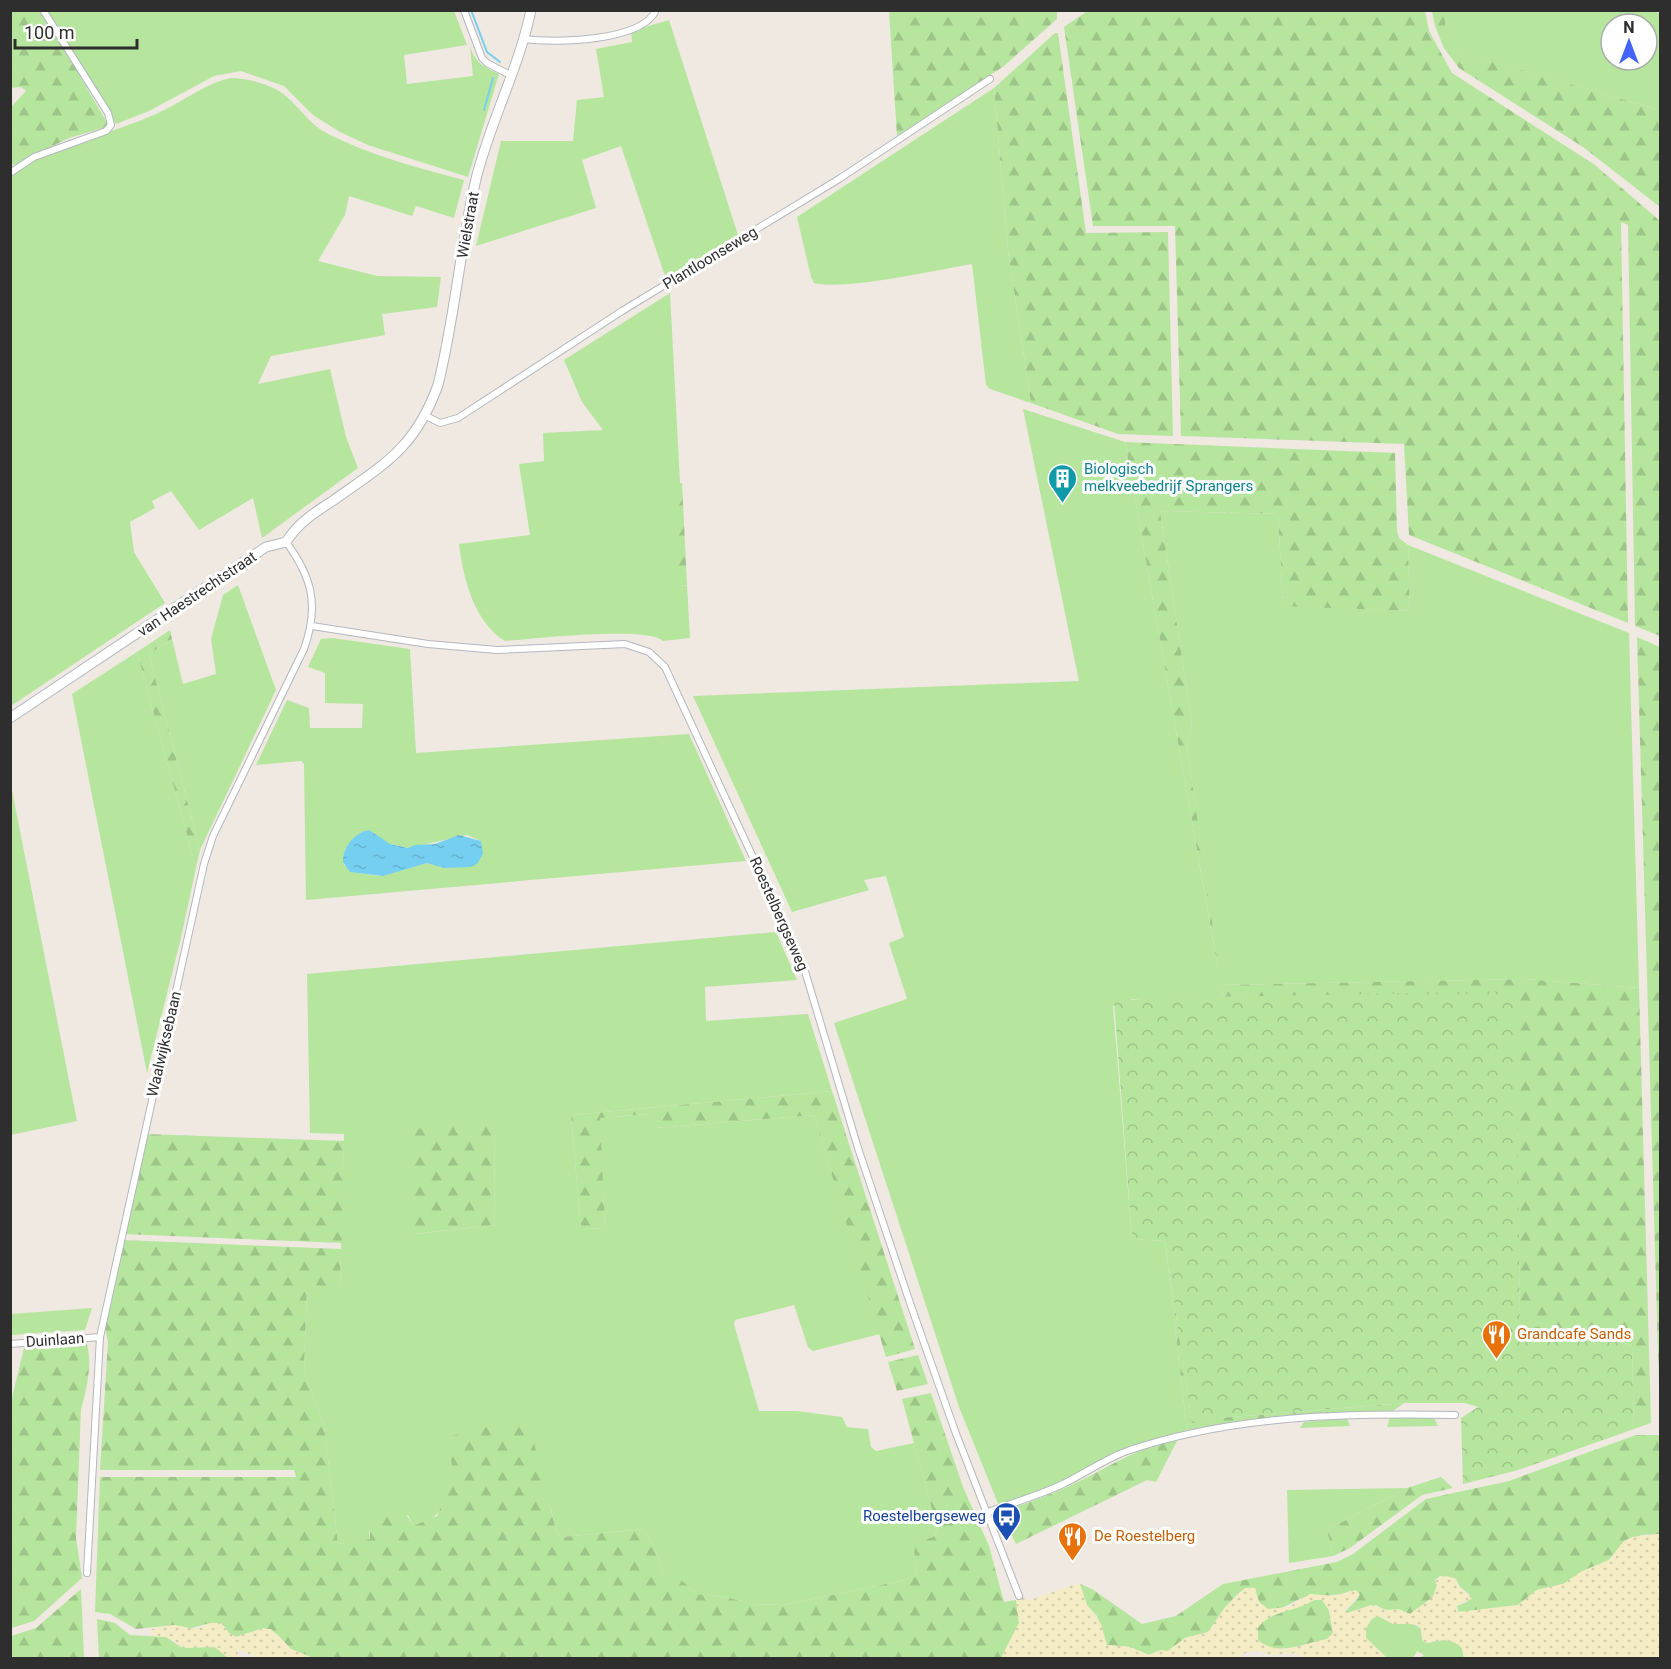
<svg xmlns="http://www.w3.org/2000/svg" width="1671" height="1669" font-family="Roboto,sans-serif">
<defs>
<pattern id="forest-firs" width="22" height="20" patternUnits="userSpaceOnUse" patternTransform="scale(1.5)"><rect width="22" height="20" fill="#b6e59e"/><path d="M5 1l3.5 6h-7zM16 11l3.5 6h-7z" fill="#9dc588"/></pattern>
<pattern id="sand-dots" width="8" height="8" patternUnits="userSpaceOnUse" patternTransform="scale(1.5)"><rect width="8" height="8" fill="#f3ecc5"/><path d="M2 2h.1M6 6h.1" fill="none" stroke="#d1cbaa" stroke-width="1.8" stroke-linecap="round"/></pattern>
<pattern id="park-crowns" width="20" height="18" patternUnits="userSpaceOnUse" patternTransform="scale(1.5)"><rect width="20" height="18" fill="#b6e59e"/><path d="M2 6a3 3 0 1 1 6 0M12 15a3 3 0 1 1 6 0" fill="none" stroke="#9dc588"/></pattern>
<pattern id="water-ripples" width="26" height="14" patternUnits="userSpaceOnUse" patternTransform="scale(1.5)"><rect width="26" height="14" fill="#75cff0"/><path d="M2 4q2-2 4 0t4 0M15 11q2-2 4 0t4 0" fill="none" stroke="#66b2ce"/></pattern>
</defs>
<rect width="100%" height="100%" fill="#efe9e1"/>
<path fill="#b6e59e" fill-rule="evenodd" d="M48,11h406l13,34 -63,10 3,29 66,-8 -3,-30c5,17 14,21 29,28l-31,103 -100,-32 -28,-13 -27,-17 -29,-29 -43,-15 -27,5 -65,35 -33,13z
M1445,11h209l6,3v96l-216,-62zM1611,24h36v36h-36z
M669,20l69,215 -72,44 -45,-133 -39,14 14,48 -120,38 25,-105h72l4,-41 27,-3 -8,-48 36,-7 -1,-11z
M231,78c16,0 44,7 56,19 15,13 23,28 41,37 44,22 90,34 136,46l-10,38 -38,-12 -4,10 -63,-20 -4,19 -27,46 59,15 64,1 -4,30 -55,7 3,21 -114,21 -13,28 72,-15 16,68 12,31 -96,70 -9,-40 -54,32 -28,-39 -19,10 3,7 -25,14 4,30 31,51 -154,103v-532c42,-29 98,-39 145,-60 26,-11 47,-30 75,-36z
M994,88l14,163 23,152 -41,-14 -4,-4 -14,-121c-35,6 -129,27 -158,19l-3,-6 -14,-60z
M670,293l10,190h-5l5,103 7,-1 3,53 -27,3c-17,-15 -130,-2 -158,0 -31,-19 -42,-63 -46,-97l71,-9 -11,-71 25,-3 -1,-28 60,-3 -21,-28 -18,-42z
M1023,409l102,33 93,527 -31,-223 5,-22 -32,-213 118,3 5,91 127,6 -2,-66 221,88 10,355 -114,-9 -304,6 2,12 -90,2 -20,7 19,233 33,2 22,189 -59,18 -62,32 -67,26 -40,-99 -125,-384 73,-24 -18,-56 15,-6 -18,-61 -22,4 5,10 -77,22 -99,-216 386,-15z
M238,585l38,105 -76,160 -51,-196 23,-15 11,45 33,-10 -5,-35 12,-44z
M332,638l78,11 6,104 273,-19 57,127 -440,39 -2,-136 -3,-3 -45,4 31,-65 22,8 1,20h52l1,-24 -38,-1v-30l-17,-6 13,-28zM467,835l14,6 -24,25 -13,2 -17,-5 -47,13 -22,-3 -14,-8 1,-16 45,-5 19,4z
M137,652l59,216 -16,74 -33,131 -75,-379z
M10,780l67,341 -66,14h-1z
M776,932l21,48 -92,7 1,34 102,-7 24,77 -261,24 10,114 24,-1 -6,-110 50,-4 6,14 159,-13 66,219 -67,17 -5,-4 -14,-42 -59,15 -1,4 25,87h38l45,6 5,10 21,2 3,18 5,4 38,-8 23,85 -2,8 -21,16 3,22 -12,6 -122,25 -32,-1 -21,-6 -33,-4 -8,-7 -26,-12 -6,-21 -13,-25 -82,8 -5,-3 -7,-29 -96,-24c-9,22 -15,41 -41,45l-5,-11 -39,16 1,7 -2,2 -30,4 -14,-118 -20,-55 3,-85 33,1 4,-153 -34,-1 -3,-159zM494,1124l1,101 -81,9z
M92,1308l-7,22 -74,5v-21z
M1390,1417l44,1 4,8 -51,1z
M1347,1418l3,8 -50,2 4,-6z
M1407,1488l-80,42 6,26 -44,7 -2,-73z
M1374,1616c8,0 11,5 18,7 11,2 21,-2 29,6l1,9 7,5c12,-5 24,-4 33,5l2,10h-44l4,-3 -7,-4 -4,7h-26l-21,-20v-10z"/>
<path fill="url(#forest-firs)" d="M1057,10v9l-53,47 -107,70 -8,-125z
M1089,10l336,1 4,20 23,42 143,92 65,56v415l-25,-10 -7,-401 -7,-3 7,401 -219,-88 -5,-91 -223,-8 -6,-210h-82l-29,-199z
M10,11h32l67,115 -40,12 -55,27 -3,-1v-57l15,-16 -5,-4 -10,1z
M1432,11h13v37l215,62v97l-77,-60 -124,-79 -15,-20 -9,-22z
M1055,33h3l28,200 82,-1 5,204 -55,-2 -87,-31 -23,-152 -14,-163z
M1125,442l270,11 2,78 2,7 9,7 2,66 -127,-5 -5,-92 -118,-3 32,213 -5,22 34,239 304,-6 114,9 12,435 -17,6 -2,-84 -97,-23 -15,1 -5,-331 -292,5z
M674,483h8l5,102 -8,1z
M170,630l2,9 -23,15 51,196 -4,18 -59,-216z
M1637,637l23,10v773z
M832,1091l83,258 -29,8 -72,-242 -159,13 -5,-3 -2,-11 -48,4 5,110 -24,1 -10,-114z
M494,1124l1,101 -82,9 -3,-105z
M145,1134l199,7 -2,102 -219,-9z
M122,1240l219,9 -1,39 -33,-2 -3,85 20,55 14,118 32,-5v-21l35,-6 8,14 24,-10 13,-31 4,-4 -6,-44 43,-11 38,-3 28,111 5,3 82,-8 13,25 6,21 19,6 15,13 33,4 21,6 32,1 122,-25 12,-6 -3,-22 3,-9 18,-7 2,-8 -35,-129 29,-6 32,94 26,59 15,56 12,-2 3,23 -18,35h-688l-22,-9 -14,-15 -13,-6 -28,9 -7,-4 -5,-7 -18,-2 -18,5 -13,-4 -39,4 -26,-15 -15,-2 5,-135h196l-2,-7h-194l8,-128 -4,-19z
M1165,1241l27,181 26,-4 186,-15 -11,8 -134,8 -72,11z
M86,1341c7,19 1,48 -5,68l-5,129 6,40 -48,43 -23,7 -1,-222 15,-62z
M918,1355l10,29 -31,7 -9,-29z
M1636,1435h24v99l-19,1 -20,10 -12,15 -46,24 -26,6 -19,15 -59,8 -2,-7 10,-4 3,-7 -10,-8 -4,-8 -16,-3 -5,4 2,5 -4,12 -23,17c-10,-2 -26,-3 -34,-9l-29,8 -2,-1 14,-15 -9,-6c-14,6 -27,4 -42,6 -16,1 -31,22 -48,8l-5,-17c-17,-6 -37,33 -47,44l-23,6 -17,13h-10l-9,4 -19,-8 -23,-2 -10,-29 -10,-11 -7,-21 12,5 50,35 34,-8 47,-32 114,-22 16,-8 73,-55 83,-18z
M1178,1439l-22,43 -9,-2 -131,64 -15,-31c22,-9 44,-16 66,-26 40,-18 67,-39 111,-48z
M1441,1477l12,11 -31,7 -72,53 -17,8 -6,-26 80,-42z
M81,1589l3,69h-73v-22l25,-8z
M1317,1599l5,1 7,10 4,23 -6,6c-23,4 -49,19 -69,1v-13l10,-11z
M97,1619l18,4 15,12 36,2 15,10h34l13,11h-129z"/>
<path fill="url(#sand-dots)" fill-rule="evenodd" d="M1660,1534v124h-196l-2,-10c-12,-12 -22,-7 -37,-5l-3,-4 -1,-10 -5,-5h-23l-14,-8 -8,3 -5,9v10l21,20h-83l-9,-5 -22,2 -19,-4 -12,3 1,4h-242l18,-35 -3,-23 9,-3 2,4 46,-16 7,-1 7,21 14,19 6,21 23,2 19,8 12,-5 7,1 17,-13 23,-6 17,-25 20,-19h10l3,13 10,8 21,-2 21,-13 24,2 22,-6 4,5 -15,14 2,4 24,-8 15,5 13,-1 11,5 23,-17 4,-12 -2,-4c7,-6 13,-6 21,-2l3,8 13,12 -12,4 -4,5 1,4 61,-7 19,-15 26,-6 19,-13 27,-11 15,-19 8,-4zM1314,1600h8l7,10 4,23 -6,6c-23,4 -49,19 -69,1v-13c17,-18 35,-14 56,-27z
M209,1623h12l8,10 7,4 25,-8h10l20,20 22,9h-55l-18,-8 -3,1 2,7h-11l-13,-11 -29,1 -20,-11 -14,-1v-7l23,-4 20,4z"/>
<path fill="url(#park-crowns)" d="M1516,991l4,331h15l97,23 2,84 -116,41 -55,14 -2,-66 17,-11 -13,-4h-61l-186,15 -26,5 -27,-182 -33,-2 -18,-237 34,-4z"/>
<path fill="url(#water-ripples)" d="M369,830l21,14 18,4 7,-3 20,-1 24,-9 22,6 2,13 -6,10 -7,3 -26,1 -17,-5 -44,13 -33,-4 -7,-10c0,-15 11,-29 26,-32z"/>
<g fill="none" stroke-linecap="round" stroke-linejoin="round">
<path stroke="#75cff0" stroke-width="2" d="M471,10l16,42 13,10
M484,110l9,-32"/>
<defs>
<path id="street" d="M464,10l18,48 5,5 23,12
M525,39c29,4 117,3 131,-29
M10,173l24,-16 72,-26 5,-6 -3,-12 -65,-103
M426,416l14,7 18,-5 164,-107 217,-132 151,-100
M312,626l116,18 69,6 128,-6 24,8 16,15 139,301 54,180 52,155 45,128 64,165
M10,1344l90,-7
M986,1513c25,-10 52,-17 77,-29 21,-10 42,-25 64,-33 105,-36 219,-38 328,-36
M87,1573l13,-236 104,-473 9,-28 91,-187c15,-42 9,-71 -18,-107"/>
<path id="secondary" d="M10,718l256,-171 20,-5c13,-20 28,-29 48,-42 52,-37 81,-52 104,-115 17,-68 22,-138 38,-206 14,-57 43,-111 55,-169"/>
</defs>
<use href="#street" stroke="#b4b7c1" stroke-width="8"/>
<use href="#secondary" stroke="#b4b7c1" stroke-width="11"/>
<use href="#street" stroke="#fff" stroke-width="6"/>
<use href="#secondary" stroke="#fff" stroke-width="9"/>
</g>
<defs>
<symbol id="building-pin" viewBox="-11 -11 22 30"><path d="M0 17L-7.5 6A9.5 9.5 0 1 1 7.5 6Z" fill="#0f9aa8" stroke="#fff"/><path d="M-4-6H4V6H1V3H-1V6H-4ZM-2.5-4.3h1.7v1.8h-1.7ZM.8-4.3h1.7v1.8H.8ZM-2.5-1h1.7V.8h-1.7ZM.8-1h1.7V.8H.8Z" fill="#fff"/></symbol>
<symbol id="restaurant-pin" viewBox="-11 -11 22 30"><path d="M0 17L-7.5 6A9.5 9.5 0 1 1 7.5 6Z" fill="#e8710a" stroke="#fff"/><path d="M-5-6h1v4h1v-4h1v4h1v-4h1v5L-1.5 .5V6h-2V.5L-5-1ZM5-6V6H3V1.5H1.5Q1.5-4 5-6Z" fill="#fff"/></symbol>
<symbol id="bus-pin" viewBox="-11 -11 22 30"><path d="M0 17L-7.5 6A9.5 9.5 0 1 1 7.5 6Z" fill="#1a4fb4" stroke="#fff"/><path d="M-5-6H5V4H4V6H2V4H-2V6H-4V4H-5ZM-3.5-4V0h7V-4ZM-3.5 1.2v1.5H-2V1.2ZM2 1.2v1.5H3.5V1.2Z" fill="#fff"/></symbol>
</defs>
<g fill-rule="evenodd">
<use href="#building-pin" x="1046" y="462" width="33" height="45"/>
<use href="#restaurant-pin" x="1480" y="1318" width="33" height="45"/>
<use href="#bus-pin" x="990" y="1500" width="33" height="45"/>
<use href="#restaurant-pin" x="1056" y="1520" width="33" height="45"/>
</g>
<g text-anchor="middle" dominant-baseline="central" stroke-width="6" stroke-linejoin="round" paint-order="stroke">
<g font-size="15" fill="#2e2e2e" stroke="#fff">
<text transform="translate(468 225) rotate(-80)">Wielstraat</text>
<text transform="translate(710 258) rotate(-31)">Plantloonseweg</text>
<text transform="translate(197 594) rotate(-34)">van Haestrechtstraat</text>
<text transform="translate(779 914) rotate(66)">Roestelbergseweg</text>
<text transform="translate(164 1044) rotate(-77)">Waalwijksebaan</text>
<text transform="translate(55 1340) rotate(-4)">Duinlaan</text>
</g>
<g font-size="15" fill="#0d838f" stroke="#fff" text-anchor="start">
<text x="1084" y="469">Biologisch<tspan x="1084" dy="17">melkveebedrijf Sprangers</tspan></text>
</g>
<g font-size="15" fill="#c56008" stroke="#fff" text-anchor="start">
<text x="1517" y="1334">Grandcafe Sands</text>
<text x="1094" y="1536">De Roestelberg</text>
</g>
<g font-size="15" fill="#164399" stroke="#fff" text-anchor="end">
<text x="986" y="1516">Roestelbergseweg</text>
</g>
</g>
<rect width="1671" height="1669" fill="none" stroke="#2e2e2e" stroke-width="24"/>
<g transform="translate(1629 42)"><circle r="28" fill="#ffffff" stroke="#ababab" stroke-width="1.5"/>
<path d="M0-4.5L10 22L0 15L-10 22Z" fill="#4264fb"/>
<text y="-9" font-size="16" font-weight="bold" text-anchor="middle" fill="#2e2e2e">N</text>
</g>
<path d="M15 39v9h122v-9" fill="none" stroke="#2e2e2e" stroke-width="3"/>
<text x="24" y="39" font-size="18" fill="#2e2e2e" stroke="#ffffff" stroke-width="4.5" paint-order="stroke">100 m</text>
</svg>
